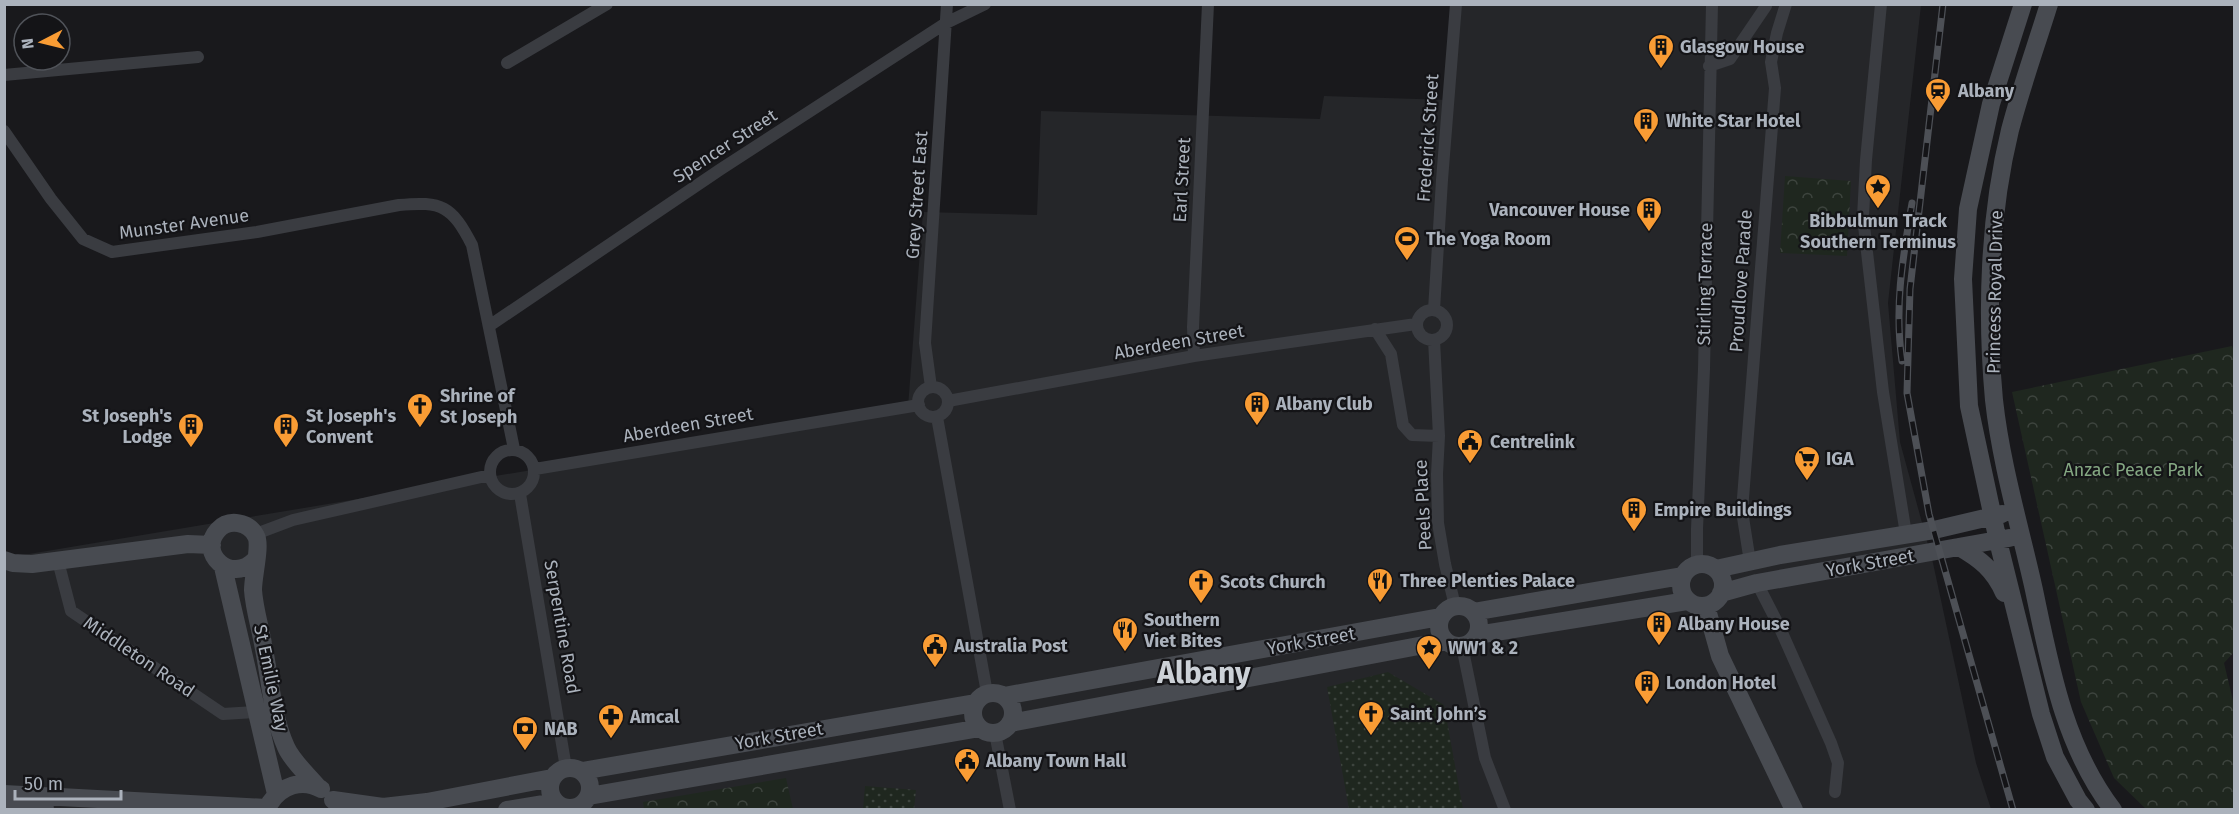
<svg xmlns="http://www.w3.org/2000/svg" width="2239" height="814" font-family="'Fira Sans',sans-serif">
<defs>
<pattern id="grass-dots" width="8" height="8" patternUnits="userSpaceOnUse" patternTransform="scale(1.5)"><rect width="8" height="8" fill="#1f271f"/><path d="M2 2h.1M6 6h.1" fill="none" stroke="#3d443e" stroke-width="1.8" stroke-linecap="round"/></pattern>
<pattern id="park-crowns" width="20" height="18" patternUnits="userSpaceOnUse" patternTransform="scale(1.5)"><rect width="20" height="18" fill="#1f271f"/><path d="M2 6a3 3 0 1 1 6 0M12 15a3 3 0 1 1 6 0" fill="none" stroke="#3d443e"/></pattern>
</defs>
<rect width="100%" height="100%" fill="#19191c"/>
<path fill="#252629" d="M1456,5h465l-33,298 12,139 33,121 43,200 15,46 -1986,1v-252l903,-151 15,-195 114,3 4,-104 279,8 4,-23 124,4z"/>
<path fill="url(#grass-dots)" d="M1388,672l56,33 19,104h-114l-22,-122z
M865,786l51,4 -2,19h-51z"/>
<path fill="url(#park-crowns)" d="M1785,176l66,5 -4,75 -67,-3z
M2232,346l2,6v300l-10,11 10,42v104h-88l-32,-31 -33,-76 -69,-310z
M786,778l7,31h-149l-1,-7z"/>
<g fill="none" stroke-linecap="round" stroke-linejoin="round">
<path stroke="#3a3c41" stroke-width="12" d="M1881,4l-15,156 -3,57 20,175 23,142
M507,63l100,-59
M1709,66l21,-7 36,-53
M4,75l194,-18
M4,131l47,68 32,40 29,13 145,-20 142,-27c43,-4 53,1 73,40l42,204
M1417 325a15 15 0 1 1 30 0a15 15 0 1 1-30 0Z
M1434,310l8,-130 14,-176
M489,326l232,-157 225,-146 39,-19
M1375,329l16,25 12,71 9,10 27,1
M1434,340l5,96 -2,38 1,49 7,41 10,42
M1194,356l-1,-29 15,-323
M931,387l-6,-44 22,-339
M918 402a15 15 0 1 1 30 0a15 15 0 1 1-30 0Z
M948,401l246,-45 222,-32
M937,417l50,276
M490 472a22 22 0 1 1 44 0a22 22 0 1 1-44 0Z
M535,469l384,-64
M520,494l46,274
M256,534l37,-14 197,-45
M58,561l13,50 152,103 32,-2
M1750,562l-8,-51 33,-423 -4,-26 6,-29 9,-29
M1697,564v-35l7,-160 8,-365
M1757,583l22,43 52,117 7,20 -3,29
M1462,646l23,112 20,52
M995,733l15,77"/>
<path stroke="#3a3c41" stroke-width="15" d="M574,808v2"/>
<path stroke="#484b51" stroke-width="18" d="M2023,4l-32,100 -23,105 -5,70 6,127 29,135 43,173 14,43 23,43 8,10
M2049,4c-13,42 -28,84 -39,126 -21,86 -24,182 -16,270 7,64 26,127 40,190 16,76 30,156 79,220
M1959,547c21,12 35,23 45,46
M4,560l9,3 19,1 156,-20 24,1
M255,560c-24,25 -58,-7 -37,-30 11,-12 31,-8 38,6 5,9 -3,40 -3,54 1,17 7,37 10,54 7,33 9,72 23,103 6,14 21,27 31,39
M1681 585a21 21 0 1 1 42 0a21 21 0 1 1-42 0Z
M223,567l53,227
M1716,569l64,-14 154,-25 68,-16
M1721,593l36,-10 252,-45
M1439 626a20 20 0 1 1 40 0a20 20 0 1 1-40 0Z
M1706,606l14,50 74,154
M1473,612l209,-36
M1477,635l210,-34
M973 713a20 20 0 1 1 40 0a20 20 0 1 1-40 0Z
M1004,696l436,-79
M1010,723l435,-82
M550 788a20 20 0 1 1 40 0a20 20 0 1 1-40 0Z
M582,771l393,-68
M4,794l262,14
M589,796l391,-68
M333,800l50,7 44,-5 125,-24
M270,803c11,-17 32,-25 51,-14
M4,808l41,1
M507,810l49,-8"/>
<defs>
<path id="rail" d="M1943,4l-33,285 -3,104 22,121 84,296
M1902,361c-8,-55 1,-104 10,-158"/>
</defs>
<use href="#rail" stroke="#4d5056" stroke-width="7"/>
<use href="#rail" stroke="#141417" stroke-width="4.5" stroke-dasharray="14" stroke-linecap="butt"/>
</g>
<defs>
<symbol id="building-pin" viewBox="-11 -11 22 30"><path d="M0 17L-7.5 6A9.5 9.5 0 1 1 7.5 6Z" fill="#f99c34" stroke="#141417"/><path d="M-4-6H4V6H1V3H-1V6H-4ZM-2.5-4.3h1.7v1.8h-1.7ZM.8-4.3h1.7v1.8H.8ZM-2.5-1h1.7V.8h-1.7ZM.8-1h1.7V.8H.8Z" fill="#111"/></symbol>
<symbol id="station-pin" viewBox="-11 -11 22 30"><path d="M0 17L-7.5 6A9.5 9.5 0 1 1 7.5 6Z" fill="#f99c34" stroke="#141417"/><path d="M-3-6H3Q5-6 5-4V2Q5 4 3 4L4.5 6H3L1.5 4h-3L-3 6H-4.5L-3 4Q-5 4-5 2V-4Q-5-6-3-6ZM-3.5-4v3h7v-3ZM-3.5 1v1.5H-2V1ZM2 1v1.5H3.5V1Z" fill="#111"/></symbol>
<symbol id="sight-pin" viewBox="-11 -11 22 30"><path d="M0 17L-7.5 6A9.5 9.5 0 1 1 7.5 6Z" fill="#f99c34" stroke="#141417"/><path d="M0-6L1.8-2.2L6-1.7L2.9 1.2L3.7 5.4L0 3.3L-3.7 5.4L-2.9 1.2L-6-1.7L-1.8-2.2Z" fill="#111"/></symbol>
<symbol id="stadium-pin" viewBox="-11 -11 22 30"><path d="M0 17L-7.5 6A9.5 9.5 0 1 1 7.5 6Z" fill="#f99c34" stroke="#141417"/><path d="M0-5a6.5 5 0 1 0 0 10a6.5 5 0 1 0 0-10ZM-3.5-1.8h7v3.6h-7Z" fill="#111"/></symbol>
<symbol id="church-pin" viewBox="-11 -11 22 30"><path d="M0 17L-7.5 6A9.5 9.5 0 1 1 7.5 6Z" fill="#f99c34" stroke="#141417"/><path d="M-1.2-6h2.4v3.5h3.3v2.4h-3.3V6h-2.4V-.1h-3.3v-2.4h3.3Z" fill="#111"/></symbol>
<symbol id="civic-pin" viewBox="-11 -11 22 30"><path d="M0 17L-7.5 6A9.5 9.5 0 1 1 7.5 6Z" fill="#f99c34" stroke="#141417"/><path d="M-.6-6.5H3V-4.5H.6V-3L4-1V1h2V6H-6V1h2V-1L-.6-3ZM-1.2 2.5V6h2.4V2.5Z" fill="#111"/></symbol>
<symbol id="supermarket-pin" viewBox="-11 -11 22 30"><path d="M0 17L-7.5 6A9.5 9.5 0 1 1 7.5 6Z" fill="#f99c34" stroke="#141417"/><path d="M-6-5.5h2.5l.6 2H6L4.5 2H-2.5L-4.4-4H-6ZM-1.5 3.2a1.3 1.3 0 1 0 .1 0ZM3 3.2a1.3 1.3 0 1 0 .1 0Z" fill="#111"/></symbol>
<symbol id="restaurant-pin" viewBox="-11 -11 22 30"><path d="M0 17L-7.5 6A9.5 9.5 0 1 1 7.5 6Z" fill="#f99c34" stroke="#141417"/><path d="M-5-6h1v4h1v-4h1v4h1v-4h1v5L-1.5 .5V6h-2V.5L-5-1ZM5-6V6H3V1.5H1.5Q1.5-4 5-6Z" fill="#111"/></symbol>
<symbol id="pharmacy-pin" viewBox="-11 -11 22 30"><path d="M0 17L-7.5 6A9.5 9.5 0 1 1 7.5 6Z" fill="#f99c34" stroke="#141417"/><path d="M-2-6h4v4h4v4h-4v4h-4v-4h-4v-4h4Z" fill="#111"/></symbol>
<symbol id="bank-pin" viewBox="-11 -11 22 30"><path d="M0 17L-7.5 6A9.5 9.5 0 1 1 7.5 6Z" fill="#f99c34" stroke="#141417"/><path d="M-6-4H6V4H-6ZM0-2.3a2.3 2.3 0 1 0 0 4.6a2.3 2.3 0 1 0 0-4.6Z" fill="#111"/></symbol>
</defs>
<g fill-rule="evenodd">
<use href="#building-pin" x="1646" y="32" width="30" height="40"/>
<use href="#station-pin" x="1923" y="76" width="30" height="40"/>
<use href="#building-pin" x="1631" y="106" width="30" height="40"/>
<use href="#sight-pin" x="1863" y="172" width="30" height="40"/>
<use href="#building-pin" x="1634" y="195" width="30" height="40"/>
<use href="#stadium-pin" x="1392" y="224" width="30" height="40"/>
<use href="#building-pin" x="1242" y="389" width="30" height="40"/>
<use href="#church-pin" x="405" y="391" width="30" height="40"/>
<use href="#building-pin" x="176" y="411" width="30" height="40"/>
<use href="#building-pin" x="271" y="411" width="30" height="40"/>
<use href="#civic-pin" x="1455" y="427" width="30" height="40"/>
<use href="#supermarket-pin" x="1792" y="444" width="30" height="40"/>
<use href="#building-pin" x="1619" y="495" width="30" height="40"/>
<use href="#restaurant-pin" x="1365" y="566" width="30" height="40"/>
<use href="#church-pin" x="1186" y="567" width="30" height="40"/>
<use href="#building-pin" x="1644" y="609" width="30" height="40"/>
<use href="#restaurant-pin" x="1110" y="615" width="30" height="40"/>
<use href="#civic-pin" x="920" y="631" width="30" height="40"/>
<use href="#sight-pin" x="1414" y="633" width="30" height="40"/>
<use href="#building-pin" x="1632" y="668" width="30" height="40"/>
<use href="#church-pin" x="1356" y="699" width="30" height="40"/>
<use href="#pharmacy-pin" x="596" y="702" width="30" height="40"/>
<use href="#bank-pin" x="510" y="714" width="30" height="40"/>
<use href="#civic-pin" x="952" y="746" width="30" height="40"/>
</g>
<g text-anchor="middle" dominant-baseline="central" stroke-width="4.5" stroke-linejoin="round" paint-order="stroke">
<g font-size="18" font-weight="bold" fill="#abb2bc" stroke="#141417" text-anchor="start">
<text x="1680" y="47">Glasgow House</text>
<text x="1958" y="91">Albany</text>
<text x="1666" y="121">White Star Hotel</text>
<text x="1630" y="210" text-anchor="end">Vancouver House</text>
<text x="1878" y="221" text-anchor="middle">Bibbulmun Track<tspan x="1878" dy="21">Southern Terminus</tspan></text>
<text x="1426" y="239">The Yoga Room</text>
<text x="440" y="396">Shrine of<tspan x="440" dy="21">St Joseph</tspan></text>
<text x="1276" y="404">Albany Club</text>
<text x="172" y="416" text-anchor="end">St Joseph's<tspan x="172" dy="21">Lodge</tspan></text>
<text x="306" y="416">St Joseph's<tspan x="306" dy="21">Convent</tspan></text>
<text x="1490" y="442">Centrelink</text>
<text x="1826" y="459">IGA</text>
<text x="1654" y="510">Empire Buildings</text>
<text x="1400" y="581">Three Plenties Palace</text>
<text x="1220" y="582">Scots Church</text>
<text x="1144" y="620">Southern<tspan x="1144" dy="21">Viet Bites</tspan></text>
<text x="1678" y="624">Albany House</text>
<text x="954" y="646">Australia Post</text>
<text x="1448" y="648">WW1 &amp; 2</text>
<text x="1666" y="683">London Hotel</text>
<text x="1390" y="714">Saint John’s</text>
<text x="630" y="717">Amcal</text>
<text x="544" y="729">NAB</text>
<text x="986" y="761">Albany Town Hall</text>
</g>
<g font-size="18" fill="#abb2bc" stroke="#141417">
<text transform="translate(1428 138) rotate(-86)">Frederick Street</text>
<text transform="translate(725 146) rotate(-33)">Spencer Street</text>
<text transform="translate(1182 180) rotate(-87)">Earl Street</text>
<text transform="translate(917 195) rotate(-86)">Grey Street East</text>
<text transform="translate(184 224) rotate(-8)">Munster Avenue</text>
<text transform="translate(1741 281) rotate(-86)">Proudlove Parade</text>
<text transform="translate(1705 284) rotate(-89)">Stirling Terrace</text>
<text transform="translate(1995 292) rotate(-89)">Princess Royal Drive</text>
<text transform="translate(1179 342) rotate(-10)">Aberdeen Street</text>
<text transform="translate(688 425) rotate(-10)">Aberdeen Street</text>
<text transform="translate(1423 505) rotate(-93)">Peels Place</text>
<text transform="translate(1870 563) rotate(-10)">York Street</text>
<text transform="translate(562 627) rotate(80)">Serpentine Road</text>
<text transform="translate(1311 641) rotate(-10)">York Street</text>
<text transform="translate(139 657) rotate(34)">Middleton Road</text>
<text transform="translate(271 678) rotate(78)">St Emilie Way</text>
<text transform="translate(779 736) rotate(-10)">York Street</text>
</g>
<g font-size="18" fill="#84a782" stroke="#141417">
<text x="2133" y="470">Anzac Peace Park</text>
</g>
<g font-size="30" font-weight="bold" fill="#ccd1d7" stroke="#141417">
<text x="1204" y="673">Albany</text>
</g>
</g>
<rect width="2239" height="814" fill="none" stroke="#abb2bc" stroke-width="12"/>
<g transform="translate(42 42) rotate(263)"><circle r="28" fill="#141417" stroke="#505359" stroke-width="1.5"/>
<path d="M0-4.5L10 22L0 15L-10 22Z" fill="#f99c34"/>
<text y="-9" font-size="16" font-weight="bold" text-anchor="middle" fill="#abb2bc">N</text>
</g>
<path d="M15 790v9h106v-9" fill="none" stroke="#abb2bc" stroke-width="3"/>
<text x="24" y="790" font-size="18" fill="#abb2bc" stroke="#141417" stroke-width="4.5" paint-order="stroke">50 m</text>
</svg>
